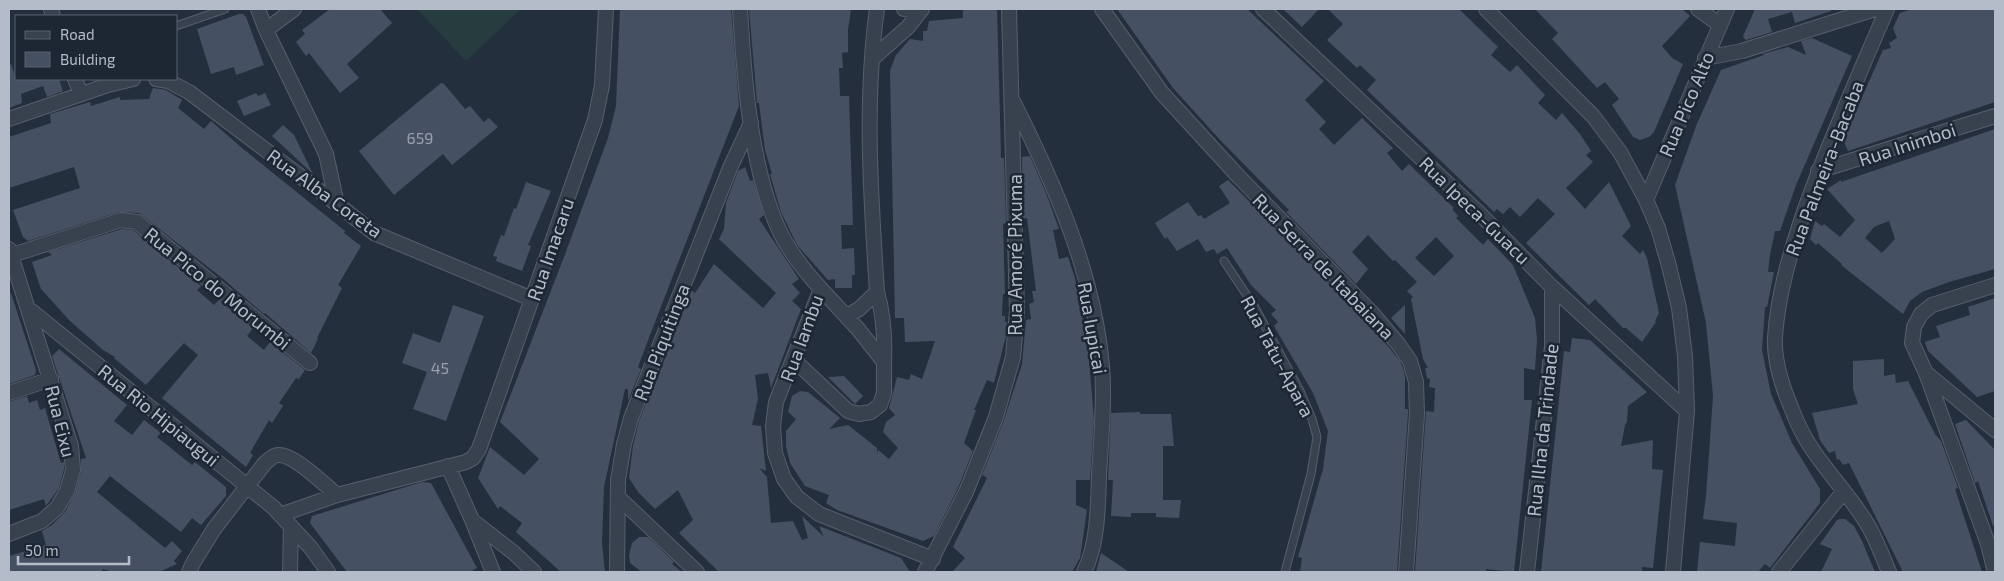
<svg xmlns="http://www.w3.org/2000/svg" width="2004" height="581" font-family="'Exo 2',sans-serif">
<rect width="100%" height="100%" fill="#242f3e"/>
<path fill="#263c3f" d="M417,9h104l-55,52z"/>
<path fill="#455162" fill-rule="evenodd" d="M330,9h50l12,14 -45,41 12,14 -19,15 -31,-40 -3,3 -10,-14 9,-8 -3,-4z
M620,9h111l8,97 -89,229 -12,32 3,2 -13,32v-12h-3l-21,98 -2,56 3,29h-44l-45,-40 6,-9 -22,-17 -2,3 -20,-31 12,-31 34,28 15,-16 -39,-37 64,-165 44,-119 8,-32z
M749,9h102l-3,21v22l-6,1 1,15h-4l1,28h9l4,129h-12l1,24 12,-1 1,27h-3v13h-17v-9l-7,1 -31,-35 -16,-33 -11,-38h2l-7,-24 -6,-47h-2z
M963,9h34l3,108 1,41h3l2,65 -3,1 2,70h-2l-1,22h3v6h2l-1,14 -12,47 -7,-3 -13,30h2l-12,33 9,8 -15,37 -24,48 -11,5 -86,-31 -11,-7 3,-8 -24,-9 -15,-23 -4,-17v-15l10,-12 -8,-7 4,-16 8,-5 8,1 32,26 -11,11 19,-4 29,23v6l1,-4 11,9 9,-11 -15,-16 3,-10 9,-7 -6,-7 8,-31 12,3 2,-6 11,5 13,-38 -30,1 -1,-24h-9l-5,-248 6,-15 14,-16 13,2v-10h4l2,-10 34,-3z
M1117,9h130l77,72 -19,19 21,22 -7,7 15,16 28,-27 31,30 -6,5 15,18 7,-7 45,44 -2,1 6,7 -2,2 27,27 5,-6 25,26 22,53 2,21 -2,31 -11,-2v32h8l-18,172 -28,-3v3h-71l11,-161 8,1 1,-24 -6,-1 1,-8 -3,-1 -2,-10h3l-5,-9 -12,-60 2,-2 -6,-6 10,-9 -22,-22 -2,1 -25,-26 -16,17 16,17 -12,15 -70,-72 3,-2 -67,-68 -49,-54zM1436,237l18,19 -20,20 -19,-18z
M1283,9h36l-17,18z
M1328,9h131l39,38 -7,8 19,17 7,-7 28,30 -7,8 18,17 6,-7 18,21 11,17 -5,4 7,7 -27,26 19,21 24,-27 22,44 -9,10 18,18 3,-4 4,8 12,55 -4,8 1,1 -14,20 -16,-14h-3l-28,-29 -6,6 -63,-62 29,-29 -17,-16 -18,19 -10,-10 -7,7 -6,-5 -3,3 -127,-122 9,-10 -16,-15 -3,3 -30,-28 16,-16z
M1535,9h147l8,7 -28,30 10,12 11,6 -29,68 -5,5 -9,3 -7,-3 -21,-32 7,-6 -14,-17 -8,6 -45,-49 6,-6z
M1755,9h76v2l-36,12 -3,-11 -24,7 4,13 -26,8 -3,-3 1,-3z
M1912,9h83v93l-147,49 -5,-11 40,-90 8,-2 -2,-5 8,-5 -4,-10 7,-15z
M239,14h4l3,3 18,48 -28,10 -2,-8 -23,7 -14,-45z
M1812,38l40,18 -56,129 -16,46h-5l-5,24 -2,17h6l-7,35h-2l-3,43 9,44 21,49 28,46v14l-50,65 -5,-4 -7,8h-61l3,-30 35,4 2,-23 -34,-4 3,-23 7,-100 -7,-73 -31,-138 21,-59 25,-56 43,-15 -2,-1 26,-7 18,8 -5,-14z
M11,64l5,15h43l4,12 -16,6 -4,-11 -22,8 1,9 -13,5v-43z
M441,83l3,1 21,25 5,-3 12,14 2,2 5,-4 9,9 -46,38 -9,-11 -49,41 -35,-44z
M153,88l13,2 16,10 -4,8 26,21 7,-8 31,27 103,83 -1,2 17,13 -23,39 4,3 -25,50 1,1 -7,14 -46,-40 -1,1 -42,-36 -83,-65 -20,-1 -91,29 -5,-4 -10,-27 67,-22 -6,-21 -65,21v-51l42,-14 -1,-9 40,-12 1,4 29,-9v3l29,-1z
M256,93l2,3 7,-3 6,12 -27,11 -7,-15z
M283,125l11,10 19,39 -41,-38z
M1995,129v140l-46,13 -27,10 -12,9 -7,13 -62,-49 1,-1 -24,-21 -2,2 -6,-6 5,-18 7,5 2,-2 16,13 15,-17 -28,-31 14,-9v2zM1889,221l6,18 -13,14 -17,-15 9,-11z
M1030,156l16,37 13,36 -6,1 6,29 9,-2 7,21 13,69 6,73 -4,60h-14v25l11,5 -7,48 -8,14h-120l13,-14 -12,-11 34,-69 -4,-3 -2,3 23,-58 18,-56 4,-44 5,-1 -2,-15 5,-2 -2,-11h4l-9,-73 -4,1 -1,-62z
M745,167l5,14 3,-1 11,35 -5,4 40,60 -7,5 8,9 -8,8 9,8 -30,79 -3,-15 -13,2 3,24 -6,26 9,1 5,45 -7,-3 8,9 4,46 22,-2 9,19 6,-2 -6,-22 22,21 -5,-11 82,32 9,14h-191l-40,-39 14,-13 -15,-30 -23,19 -17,-17 -9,-14 4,-32 6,-25 16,-40 1,1 35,-92 4,3 19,-29 49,44 13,-15 -57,-54 5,-10 2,-26 12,-32z
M1228,180l125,126 34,39 13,16 4,10 1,6v32h3v5l-11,158h-97l2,-14 -4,-1 25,-88 5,-38 -15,-38 -39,-67 4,-4 -7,-8 5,-4 -25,-25 -24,-37 -10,6 -3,-5 -8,3 -8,-13 -21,12 -10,-14 -2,2 -10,-16 33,-21 10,14 3,-1 3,4 26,-16 -11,-17z
M526,182l25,9 -23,54 3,1 -9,25 -26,-10 1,-4 -4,-1 8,-21 3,1 10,-28 2,1z
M122,229l11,1 68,56 -4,4 17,15 5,-5 34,28 -6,8 17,14 6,-8 35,28 -6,9 -3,-1 -17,25 4,3 -11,17 -3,-3 -19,33 3,2 -7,12 -84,-69 36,-43 -14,-12 -38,42 -32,-27 1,-1 -12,-7 -34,-30 -28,-31 -9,-27 20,-7 -4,-3z
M11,293l25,77 -1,5 -26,9v-90z
M1995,298v93l-18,6 -49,-46 -3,-9 15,-5 -4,-11 34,-11 -2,-8z
M453,305l31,11 -38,105 -33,-12 14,-37 -25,-9 11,-30 27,10z
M1405,305v29l-14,-16z
M1572,338l18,2 57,52 -19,14 -1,16 -2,3 -4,21 32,-6 -1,29 11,1 -10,98 -11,-1v5h-101l23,-221 6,1z
M59,349l68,56 -13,16 18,14 12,-15 17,13 -4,4 35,28 3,-3 31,25v9l-25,29 -9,-7 -11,14 -71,-56 -13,16 68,56 7,-7 10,10 -8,10 3,3 -18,8h-45l-11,-3 -2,3h-92v-16l37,-11 -4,-14 10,-6 13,-13 10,-19 6,-21v-13l5,-1 -34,-102z
M1884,359v17l11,-2 1,9 12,-2 27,53 6,7 17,47 -3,1 27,83h-79l-54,-109 -6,2 -4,-6 -2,1 -2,-9 -6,2 -9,-13 -8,-27 46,-9 -5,-15v-28z
M844,376l19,20 -8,8 -27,-27z
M27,396l2,7 8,-3 3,10 5,-2 16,55 3,-1v7l-5,19 -13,18 -2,-7 -35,11v-108z
M1140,412v2h31l3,32h-11v54h18l-2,18 -23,-1v-4h-25v4l-20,-1 2,-36h-5l3,-67z
M1966,420l29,30v75l-2,1 -15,-45 -3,2 -20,-59z
M422,482l9,1 46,85 -7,4h-123l-37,-49 2,-7z
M1840,519h5l9,7 8,15 13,31h-54l11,-23 -12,-5 17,-24z
M639,537h9l26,25 -2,2 10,8h-40l-12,-9 -1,-8 3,-12z
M1101,553l28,19h-33z"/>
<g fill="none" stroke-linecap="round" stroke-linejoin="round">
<defs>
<path id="service" d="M176,26l49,-17
M1224,261l30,45 46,85 12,28 5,18 -6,37 -26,98"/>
<path id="minor" d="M51,9l2,7
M258,9l8,21 60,124 11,50
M740,9c4,70 11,169 44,231 10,17 24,35 37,49l-45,113 -3,24 2,27 9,26 13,18 22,17 114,45
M877,9c-13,94 -6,189 0,283 7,24 8,46 7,70
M904,9l15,3
M1102,9l60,84 77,84 133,136 27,32 11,16 6,21 1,32 -11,158
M1263,9l215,203 74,75 135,124
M1486,9l107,107 27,36 26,48 12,28 11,38 10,42 6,48 2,55 -14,161
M1698,9l22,16
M1887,9c-28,66 -58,132 -82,200 -14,41 -27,84 -30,128 -1,23 7,49 16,70 4,11 10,24 16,34 18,30 44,55 62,86 8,15 14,30 20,45
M266,30l28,-21
M1705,58l37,-7 133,-42
M872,59l36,-32 14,-18
M75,79l6,15
M156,79l12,2 21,11 148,112 37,29 158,66
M1013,101c41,82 81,172 89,265 3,36 -1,73 -3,109 -1,32 -1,69 -15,97
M9,119l99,-34 25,-6
M1818,171l177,-55
M1646,200l81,-191
M9,249l62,197 2,24 -6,21 -10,17 -15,13 -33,13
M9,256l112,-36 16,2 173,141
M29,309l245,199 37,40 17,24
M847,316l12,-7 18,-17
M794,360l54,51 11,3 12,-2 9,-7 4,-12v-31l-26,-33 -37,-40
M1926,373l69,57
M9,393l42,-14
M448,466l24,54 21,52
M618,497l79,75
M280,515l57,-20 129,-33 7,-4 6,-9 116,-329 7,-35 4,-76
M473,521l41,32 20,19
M189,572l4,-9 21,-34 51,-66c4,-3 8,-8 13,-8 15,-2 48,31 59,40
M290,572l1,-46
M617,572l1,-92 6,-36 7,-26 99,-250 21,-45
M925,572l41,-80 30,-75 17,-60 4,-46 -8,-302
M1527,572l25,-225v-60
M1779,572l65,-81
M1995,572l-7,-28 -62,-171 -14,-30 2,-16 7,-13 11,-9 63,-20"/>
</defs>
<use href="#service" stroke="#565f6c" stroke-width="9"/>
<use href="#minor" stroke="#565f6c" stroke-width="16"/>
<use href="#service" stroke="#38414e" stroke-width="7"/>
<use href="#minor" stroke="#38414e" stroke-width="14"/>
</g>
<g text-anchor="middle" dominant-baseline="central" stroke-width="5" stroke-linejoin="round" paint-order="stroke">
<g font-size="16" fill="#98a1af">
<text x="420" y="137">659</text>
<text x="440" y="367">45</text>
</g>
<g font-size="19" fill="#b4bcc9" stroke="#1d2633">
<text transform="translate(1686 104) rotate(-67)">Rua Pico Alto</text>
<text transform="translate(1907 144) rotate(-18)">Rua Inimboi</text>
<text transform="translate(1824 168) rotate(-69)">Rua Palmeira-Bacaba</text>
<text transform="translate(325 193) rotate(36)">Rua Alba Coreta</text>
<text transform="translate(1475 210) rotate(44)">Rua Ipeca-Guacu</text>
<text transform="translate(550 249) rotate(-71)">Rua Imacaru</text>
<text transform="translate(1014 255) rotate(-90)">Rua Amoré Pixuma</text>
<text transform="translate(1324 266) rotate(46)">Rua Serra de Itabaiana</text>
<text transform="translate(218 288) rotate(39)">Rua Pico do Morumbi</text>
<text transform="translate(1093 328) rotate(80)">Rua Iupicai</text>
<text transform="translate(801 338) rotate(-70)">Rua Iambu</text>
<text transform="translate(661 342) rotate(-69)">Rua Piquitinga</text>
<text transform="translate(1278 356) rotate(62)">Rua Tatu-Apara</text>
<text transform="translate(159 415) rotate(39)">Rua Rio Hipiaugui</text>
<text transform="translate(61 421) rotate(76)">Rua Eixu</text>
<text transform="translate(1542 430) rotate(-84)">Rua Ilha da Trindade</text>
</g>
</g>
<rect width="2004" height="581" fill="none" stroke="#b4bcc9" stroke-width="20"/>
<rect x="15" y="15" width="162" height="65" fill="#1d2633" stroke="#59626f"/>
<rect x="25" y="31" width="25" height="8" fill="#38414e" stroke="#59626f"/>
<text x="60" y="40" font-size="15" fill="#b4bcc9">Road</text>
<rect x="25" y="52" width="25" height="15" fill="#455162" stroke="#59626f"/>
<text x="60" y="65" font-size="15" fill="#b4bcc9">Building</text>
<path d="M18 556v8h111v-8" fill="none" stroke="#b4bcc9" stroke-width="2.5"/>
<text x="25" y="556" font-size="15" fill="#b4bcc9" stroke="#1d2633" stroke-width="4" paint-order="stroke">50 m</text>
</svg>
